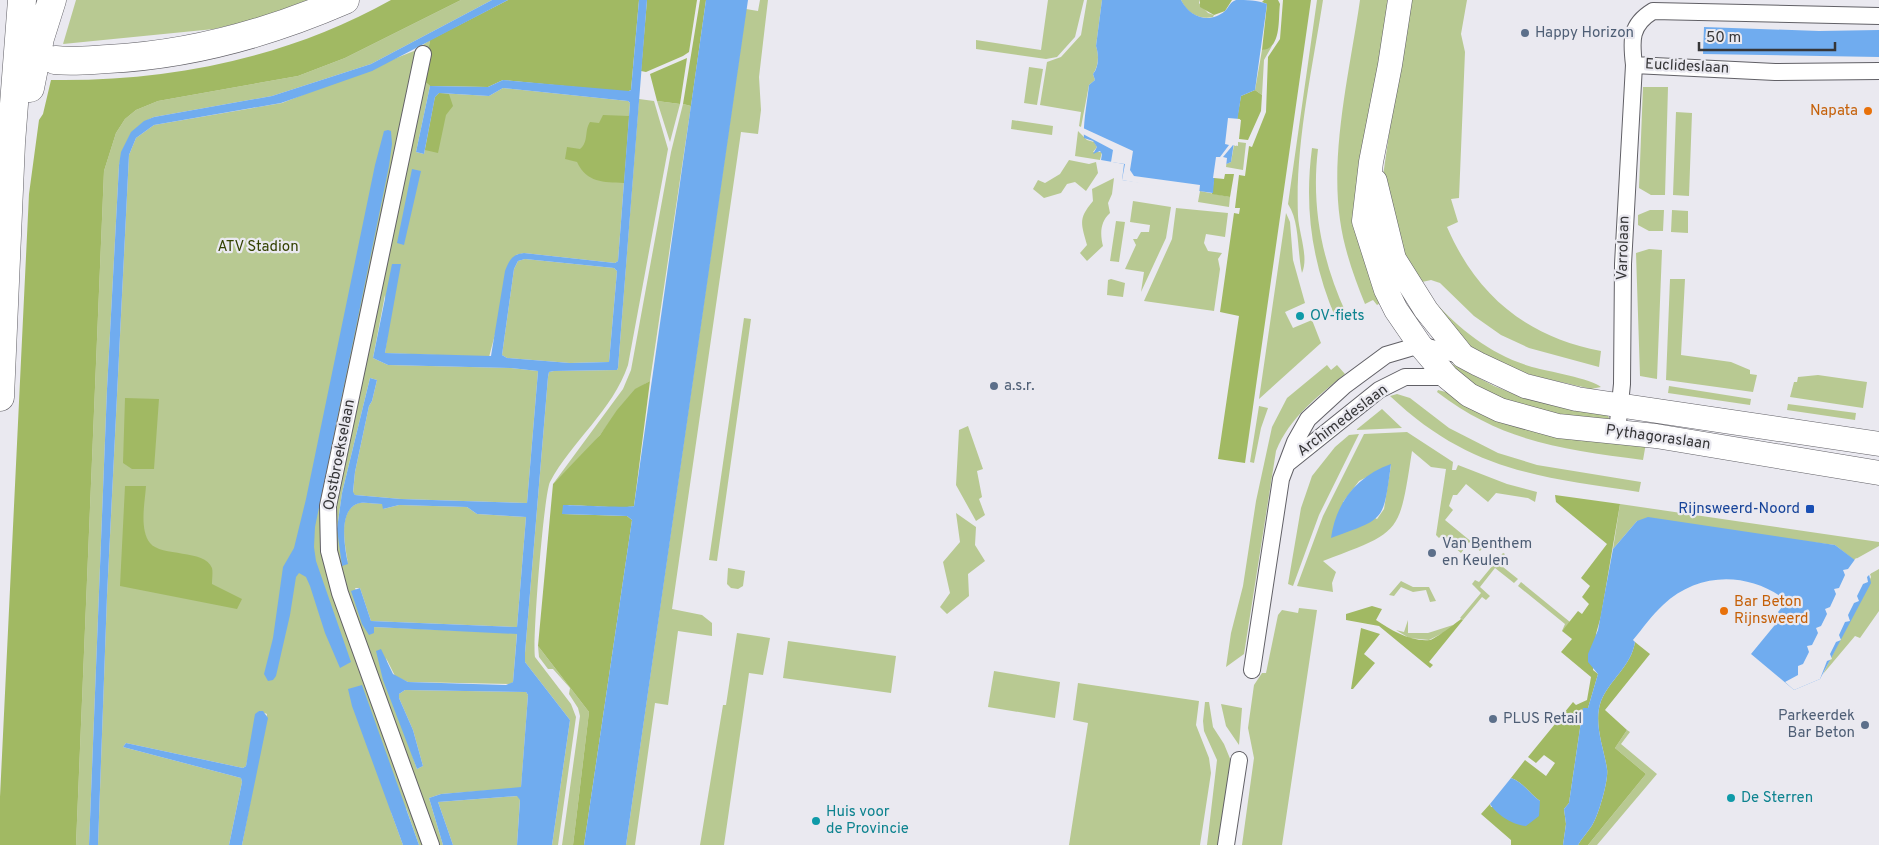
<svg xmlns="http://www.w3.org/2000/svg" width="1879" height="845" font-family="Overpass,sans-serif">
<rect width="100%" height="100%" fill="#eae9f0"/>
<path fill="#b8c992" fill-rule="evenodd" d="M76,0h232l-52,19 -42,10 -151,15z
M461,0h31l-121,64 -99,32 -118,21c-25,11 -26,24 -35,48l-12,224 -18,456h-13l28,-674 12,-38 9,-14 11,-9 22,-9 140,-25 47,-18z
M760,0h8l-9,77 2,33 -3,24 -17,-2 -69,477 30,6 10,8v13l-34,-5 -10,74 -13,-2 -20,142h-9l120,-836 12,2z
M1048,0h36l-9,37 -18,20 -11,2 -70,-10v-9l65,10z
M1087,0h15l-6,46c3,9 3,20 -3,28l2,6 -6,5 -8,42 -2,-1 2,-14 -41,-7 7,-43 14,-5 20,-22z
M1181,0h19l-1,3 9,10 6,2 -1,2c-14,3 -26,-4 -32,-17z
M1317,0h6c-11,71 -28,145 -25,216 1,18 11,41 4,57 -5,-22 -2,-51 -14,-69z
M1360,0h29l-6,54 -25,119c-4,46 3,87 24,129l-5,3 -4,-5 -8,4c-11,-27 -21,-55 -25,-84 -10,-70 10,-150 20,-220z
M1408,0h59l-6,34 4,18 -6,146 -8,1 7,23 -11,5c30,69 80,110 154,124l-2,16 -70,-19 -28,-13 -27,-19 -34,-33 -9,-3 -18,4 -30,-108z
M430,40l-7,40 7,6 -14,66 8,2 11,-57 4,-4 50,3 14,-8 125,13 2,2 -12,158 -3,2 -91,-10 -8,2 -27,102 -104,-4 3,-21 -3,-37 -12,63 15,7 123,3 27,3 -11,132 -126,-4 -46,-4 -2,-2 2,-21 14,-66 3,-5 5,-21 -7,-2 -28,115 -5,36 11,34c-3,-16 -11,-54 11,-60 7,-1 17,1 24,1v5l16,-4 68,2 10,7 49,3 -9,110 -146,-6 -11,-33h-5l18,39 144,6 -4,49 -3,2 -102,-2 -13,-6 -9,-18 17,70 14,41 6,-3 -10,-36 -14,-32v-4l6,-4 121,2 2,3 -7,93 -80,6 -12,4 14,47h-24l-13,-37 -15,4 12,33h-161l25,-131 -8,-3 -13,55 -3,2 -117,-25 -3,4 118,31 1,4 -13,63h-131l9,-249 22,-441 7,-17 18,-13 128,-22 132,-52z
M1272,46l-8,14 -2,35 -7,-5 7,-40z
M1029,67l14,2 -6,36 -13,-2z
M1643,87h25l-3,108h-14l-12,-7z
M639,99l15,2 14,48 -40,216c-15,45 -57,77 -78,117 -6,11 -18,159 -15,175l36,47 5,13 -18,128h-6l18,-125 -45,-58v-9l23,-276 1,-5 5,-1 63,-1 1,-2z
M657,101l23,3 -10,38z
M683,104l8,2 -41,275c-24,13 -34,34 -50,54 -14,17 -31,33 -47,49l70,-95 8,-19 40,-218z
M1676,112l16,1 -3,83 -16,-1z
M1012,120l41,6 -1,9 -41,-6z
M1078,131l9,9 7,2 3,5 -4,5h9l-2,8 -25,-4z
M1238,142l8,1 -3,27 -17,-3v-3l5,-2 3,-17 4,1z
M1312,148l6,1c-7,57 4,112 28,164l-10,6c-24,-56 -32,-111 -24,-171z
M1069,160l20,4 7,-2 2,11 -12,18 -11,-9 -8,2 -6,9 -17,5 -11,-9 5,-9 7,3 15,-9z
M1114,178l-2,16 -4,9 2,10c-10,9 -10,21 -7,33l-16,15 -7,-8 7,-8c-6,-22 -9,-26 6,-44l-1,-12z
M1200,191l30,6 -1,10 -31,-5z
M1133,201l38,6 -5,31 -25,54 3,-20 -19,-3 11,-24 -3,-6h4l4,-7h8l1,-7 -20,-3z
M1176,208l52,5 -3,24 -19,-3 -2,9 4,8 14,2 -4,6 2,10 -6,42 -70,-10 28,-62z
M1650,210h14l-1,21h-14l-11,-6v-10z
M1672,210l16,1v22l-17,-1z
M1286,213l4,9 3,38 12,43 -20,9 8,16 19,-8 9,23 -62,56z
M1116,221l9,1 -6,40 -9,-1z
M1649,249l13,1 -5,129 -17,-3 -4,-123z
M525,259l89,9 3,3 -8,91 -39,1 -63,-5 -5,-3 12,-86 4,-8z
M1111,279l14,4 -2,14 -16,-2 1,-15z
M1670,279h15l-4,76 50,7 19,8v4l7,1 -4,17 -87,-12z
M1426,300l8,1c27,30 58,54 98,66 15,4 60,12 69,20l-10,2c-40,-10 -89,-16 -122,-44 -15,-13 -29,-30 -43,-45z
M744,318l7,1 -34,242 -8,-1z
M1441,358l53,28 28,11 85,17 3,6 -41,-1 -90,-27z
M1327,365l4,5 6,-5 8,9c-28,23 -55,43 -69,77l-32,203 -18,13 5,-34 12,-47 13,-85 16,-74 15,-29z
M1818,375l49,7 -4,26 -73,-11 4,-15h3l1,-5z
M1669,386l82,13 -1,6 -82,-12z
M1438,390l208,53 -3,17c-80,-11 -139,-17 -206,-68z
M1397,394l13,4 39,30 49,25 39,12 104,17 -2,10c-102,-15 -171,-22 -249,-96z
M1788,404l68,9 -1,7 -68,-10z
M1259,406l9,2 -7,20 -7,35 -4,-1z
M1382,409l20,19 -46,2z
M968,426l15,43 -6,2 5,26 -3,2 6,16 -9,6 -20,-36 3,-55z
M1407,432l46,30 -1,8h4l2,-5 49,19 30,8 -2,10 -7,-4 -32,-5 -8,9 -22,-18 -9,11h-4l-4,11 4,4 -8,10 34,28 8,-9 1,2 -8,10 -11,-9 -8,11 -20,-17 -2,2 -3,-3 10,-66 -15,-2 -19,-16c-13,84 -10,80 -89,110l13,11 -4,11 1,9 -36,-6 26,-70 41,-82zM1391,465l-7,44 -7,10 -34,-17 16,-21z
M1359,434l-40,81 -26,71 -5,-2 13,-76 11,-32 23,-29 14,-12z
M1620,504l259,38v4l-25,14 -19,-15 -198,-24 -24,28z
M956,513l20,14 -1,18 10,16 -17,13 1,22 -22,18 -7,-7 10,-14 -7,-31 17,-20z
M1503,553l2,1 -7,9 20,16 -4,4 -19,-15 -15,19 10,9 -4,4 -4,-3 -19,23 -3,-2 21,-25 -9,-9 3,-4 4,2z
M728,568l17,3 -2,15 -5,3 -7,-1 -4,-4z
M1879,569v42l-19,27 -5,-2 -32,38 48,-97 -1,-3z
M1401,581l12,6h16l7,14 -6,1 -4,-12 -13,2 -12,-5 -7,9 -5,-1z
M1521,582l49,40 -8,9 3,-7 -47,-38z
M1299,608l18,2 -35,235h-40l12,-87 -6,-30 6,-43 8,-12h4l12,-58 4,-5 16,3z
M1408,620v13h20l25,-8 -2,4 -22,11 -20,-2 -13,-8 8,2z
M737,633l33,5 -7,37 -14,-2 -25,172h-24l23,-140h3z
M788,641l108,15 -5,37 -108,-15z
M538,646l51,66 -16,133h-11l18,-129 -2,-8 -9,-14 1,-6 -17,-19h-5l-9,-12z
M994,671l66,11 -5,36 -67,-11z
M1078,683l121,18 -3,24 13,33 2,15 -11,72h-131l19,-122 -15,-3z
M1205,702h4l4,25 11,17 7,17 -11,84h-13l10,-85 -13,-29 -1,-10z
M1221,704l21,4 -3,37 -13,-19z
M1627,730l3,2 -9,12 36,30 -60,71h-9l58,-71 -31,-26z
M518,796l2,3 -3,46h-64l-15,-43z"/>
<path fill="#a1b963" d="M391,0h70l-116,58 -47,18 -140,25 -22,9 -11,9 -9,14 -12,38 -28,674h-76v-48l29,-603 10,-74 4,-6 8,-34c117,2 237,-22 340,-80z
M508,0h131l-8,90 -4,2 -124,-12 -15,7 -58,-1 -7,-6 7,-40z
M647,0h50l-8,52 -6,4 -37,16 -5,-1z
M700,0h6l-15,106 -8,-2z
M1200,0h32l-7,11 -11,4 -14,-8z
M1264,0h14l2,4c-2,14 2,45 -18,46l5,-46 -5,-2z
M1283,0h28l-66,463 -27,-4 21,-143 -19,-4 14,-99 5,1 1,-6h-5l4,-33 6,1 4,-30 3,1 14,-35 2,-55 12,-18z
M687,58l-7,46 -23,-3 -7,-27z
M1255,90l7,5 -1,16 -13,29 -9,-1 2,-19 -4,-1 4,-23z
M439,93l10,1 4,12 -7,9 -8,38 -13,-3 10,-53z
M603,115l26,1 -5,67c-21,-1 -37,0 -47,-21l-12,-3 2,-12 13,2c9,-7 4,-18 10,-27l9,1z
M1225,174h9l-4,23 -18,-3 2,-16 10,1z
M650,381l-16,125c-5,3 -60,-1 -71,-1v9l64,2 5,4 -48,325h-11l16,-133 -51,-66 15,-162 47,-49 17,-25 18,-21z
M125,398l34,1 -5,70h-22l-9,-6z
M125,486h21c-1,16 -7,43 4,57 11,14 55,6 62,25 1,4 0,11 0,16l30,15 -5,10 -117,-23z
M1555,495l65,9 -19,112 -5,18 -3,36 5,4 -10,34h-5l-14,95 -5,6 2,15 -3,21h-52v-5l-30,-26 9,-10 1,3 49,-6c-10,-7 -17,-19 -29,-23l14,-18 21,16 9,-13 -11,-8 -8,8 -8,-6 45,-55 3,3 11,-5 4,-23 -30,-25 11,-13 -10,-8 16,-20 4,3 7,-10 -7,-7 8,-11 -9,-8 26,-34 -51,-42z
M1372,606l10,3 -6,11c15,10 34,22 54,20 5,-1 26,-17 31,-21l2,1 -34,42 4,3 -3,3 -51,-42 -33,-6v-6z
M1361,628l19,6 -16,20 11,9 -22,26h-2z
M1635,642l15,12 -45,56 22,20 -12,18 31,26 -58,71h-10c4,-7 9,-12 13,-18 7,-9 18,-48 16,-58 -3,-21 -14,-46 -6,-68 8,-21 30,-34 34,-59z"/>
<path fill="#70acef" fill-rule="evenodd" d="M492,0h16l-136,71 -91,32 -127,22 -18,13 -7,17 -22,441 -9,249h-9l18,-456 12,-224 2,-13 10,-20 13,-11 10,-4 118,-21 99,-32z
M639,0h8l-29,368 -1,2 -63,1 -5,1 -1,5 -23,276v9l45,58 -18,125h-35l3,-45 -3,-4 -79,6 15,43h-10l-14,-47 12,-4 80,-7 7,-92 -2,-3 -121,-2 -6,4v4l14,32 10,36 -6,3 -34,-89 -7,-29 5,-2 12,25 15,8 98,3 7,-3 4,-48 -143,-7v6l-5,2 -7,-11 -11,-33 9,-3 11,33 146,6 9,-110 -49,-3 -10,-7 -68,-2 -16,4 -1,-5c-7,0 -16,-2 -22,-1 -23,5 -15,45 -12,61l-6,2 -5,-37 5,-36 28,-115 7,2 -5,21 -3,5 -14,66 -2,20 2,3 46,4 126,4 11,-132 -27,-3 -123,-3 -15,-7 19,-94h9l-16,89 106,3 14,-85c4,-10 7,-17 19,-18l91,10 3,-2 12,-158 -2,-2 -125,-13 -14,8 -50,-3 -4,4 -11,57 -8,-2 14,-66 58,1 15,-7 126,11 2,-1zM525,259l89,9 3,3 -8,91 -39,1 -63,-5 -5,-3 12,-86 4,-8z
M706,0h42l-122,845h-42l48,-325 -5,-4 -65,-2 1,-9c10,0 67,3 71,1z
M1102,0h79c9,18 29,24 44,11 4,-4 5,-9 11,-11 10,0 22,0 31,4l-12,86 -14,6 -10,66 -16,7 -2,24 -91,-13 2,-16 -23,-4 1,-6 -2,-3 -7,3 4,-7 -4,-6 -9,-3c-1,-15 3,-35 5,-53l6,-5 -2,-6c6,-7 6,-19 3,-28z
M1704,27l115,4 60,-1v27l-176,-3z
M388,130l3,1 1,13 -3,22 -74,361 -1,20 2,14 35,101 -11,6 -15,-35 -15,-47 -4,-9 -7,-4 -3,4 -6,38 -14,61 -3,4 -5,1 -4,-7 9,-36 10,-71 11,-19 12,-49 69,-334 9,-34z
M412,169l9,2 -17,74 -7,-2z
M1391,464c-8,58 -5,54 -60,74 5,-36 26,-62 60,-74z
M1648,517l187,28 33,25 3,13 -51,96 -26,11 -43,-36 33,-40 -4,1 -2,-3 9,-11c-37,-29 -88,-30 -124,4 -11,10 -20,23 -30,35l2,2c-4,25 -26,38 -34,59 -8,22 3,47 6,68 2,10 -9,49 -16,58 -4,6 -9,11 -13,18h-15l3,-21 -2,-15 5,-6 14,-95h5l10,-34 -10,-12v-8l10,-24 15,-81 24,-28z
M362,685l57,160h-16l-51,-139 -4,-17z
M259,711h4l5,7 -26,127h-13l13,-63 -1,-4 -118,-31 3,-4 117,25 3,-2 9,-52z
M1511,778c12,4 19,16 29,23l-1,15 -13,10c-13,-1 -29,-11 -36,-22z"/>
<path fill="#eae9f0" d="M1228,118l12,1 -4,27 -3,-1 -10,12 4,1 -1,9 -8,3 -1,8h-4l3,-21h4l9,-12 -4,-1z
M1083,128l50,23 -3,19 4,6 66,9 -1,9 -77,-14 3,-16 -14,-2 2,-12 -32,-17z
M1856,558l16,14 -5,5 1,5 -5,2 -6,12 2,5 -5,2 -6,12 2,6 -5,1 -6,13 2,5 -5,2 -6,12 2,5 -5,2 -7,18 -26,11 -9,-8 13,-7v-9l5,-2 6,-12 -2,-6 5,-1 6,-12 -2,-5 5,-2 6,-12 -2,-5 5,-2 6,-13 -2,-5 5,-1 6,-13 -2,-5 5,-1z"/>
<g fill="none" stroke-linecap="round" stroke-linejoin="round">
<defs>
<path id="minor" d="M1879,16l-226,-5c-23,14 -22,29 -19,54l141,7 104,-1
M423,54l-95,452 1,45 11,42 91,252
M1617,432l5,-48 1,-120 11,-199
M1288,463l91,-73 26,-13h42
M1252,670l29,-191 14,-37 13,-23 36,-33 42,-31 34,-10 43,11
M1226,845l13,-85"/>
<path id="secondary" d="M1400,0l-10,65 -19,97 -7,59 22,69 10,20 24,35 27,32 22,18 31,15 58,16 98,10 223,37
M1375,181l19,78 32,51 37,46 15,8 47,22 52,13 302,45"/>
<path id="motorway" d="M55,60c17,2 35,0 53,-1 83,-4 161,-26 237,-59
M30,88l10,-50 12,-38
M0,397l11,-254 11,-143"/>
</defs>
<use href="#minor" stroke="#616066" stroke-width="18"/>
<use href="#secondary" stroke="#616066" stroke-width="25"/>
<use href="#motorway" stroke="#616066" stroke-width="29"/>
<use href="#minor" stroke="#fff" stroke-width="16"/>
<use href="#secondary" stroke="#fff" stroke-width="24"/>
<use href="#motorway" stroke="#fff" stroke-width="28"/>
</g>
<g fill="#5c6f8a" stroke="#eae9f0" stroke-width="2">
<circle cx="1525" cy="33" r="5"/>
<circle cx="994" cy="386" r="5"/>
<circle cx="1432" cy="553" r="5"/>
<circle cx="1493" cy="719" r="5"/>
<circle cx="1865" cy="725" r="5"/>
</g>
<g fill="#e8710a" stroke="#eae9f0" stroke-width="2">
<circle cx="1868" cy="111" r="5"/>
<circle cx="1724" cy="611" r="5"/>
</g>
<g fill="#0f9aa8" stroke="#eae9f0" stroke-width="2">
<circle cx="1300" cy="316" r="5"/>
<circle cx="1731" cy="798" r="5"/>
<circle cx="816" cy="821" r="5"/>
</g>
<rect fill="#1a4fb4" stroke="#eae9f0" stroke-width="2" x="1805" y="504" width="10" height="10" rx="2.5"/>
<g text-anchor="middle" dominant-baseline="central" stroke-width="4.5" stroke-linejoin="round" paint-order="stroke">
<g font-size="15" fill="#4e5e75" stroke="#eae9f0" text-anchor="start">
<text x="1535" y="33">Happy Horizon</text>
<text x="1004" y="386">a.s.r.</text>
<text x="1442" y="544">Van Benthem<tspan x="1442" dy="17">en Keulen</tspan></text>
<text x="1855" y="716" text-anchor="end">Parkeerdek<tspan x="1855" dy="17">Bar Beton</tspan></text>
<text x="1503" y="719">PLUS Retail</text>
</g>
<g font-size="15" fill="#363638" stroke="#eae9f0">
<text transform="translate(1687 67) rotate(3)">Euclideslaan</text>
<text transform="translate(1624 248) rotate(-88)">Varrolaan</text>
<text transform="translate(1343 421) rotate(-37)">Archimedeslaan</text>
<text transform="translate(1658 438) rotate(8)">Pythagoraslaan</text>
<text transform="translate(340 455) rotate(-79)">Oostbroekselaan</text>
</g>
<g font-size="15" fill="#c56008" stroke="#eae9f0" text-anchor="end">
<text x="1858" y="111">Napata</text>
<text x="1734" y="602" text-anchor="start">Bar Beton<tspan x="1734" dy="17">Rijnsweerd</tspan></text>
</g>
<g font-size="15" fill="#334100" stroke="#eae9f0">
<text x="258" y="247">ATV Stadion</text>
</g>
<g font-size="15" fill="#0d838f" stroke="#eae9f0" text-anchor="start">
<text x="1310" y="316">OV-fiets</text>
<text x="1741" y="798">De Sterren</text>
<text x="826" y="812">Huis voor<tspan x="826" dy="17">de Provincie</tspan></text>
</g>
<g font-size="15" fill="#164399" stroke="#eae9f0" text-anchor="end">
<text x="1800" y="509">Rijnsweerd-Noord</text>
</g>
</g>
<path d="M1699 42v8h136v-8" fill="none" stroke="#363638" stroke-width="2.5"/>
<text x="1706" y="42" font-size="15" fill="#363638" stroke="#eae9f0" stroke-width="4" paint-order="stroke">50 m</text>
</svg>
